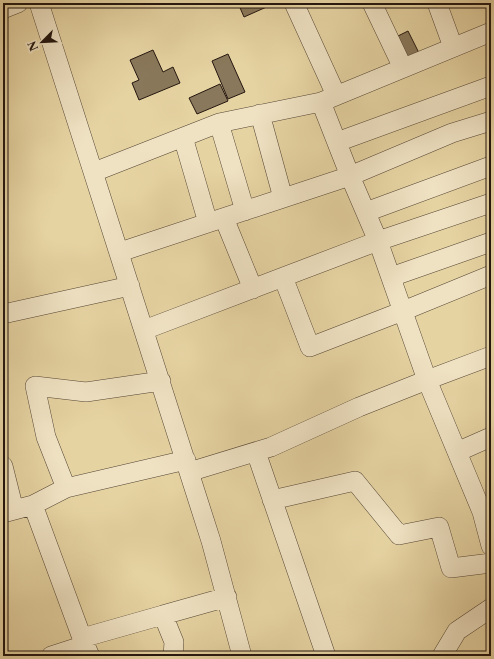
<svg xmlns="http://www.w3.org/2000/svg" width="494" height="659" font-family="'Libre Caslon Text',serif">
<rect width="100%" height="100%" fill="#e6d3a2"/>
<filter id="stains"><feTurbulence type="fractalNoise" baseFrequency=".005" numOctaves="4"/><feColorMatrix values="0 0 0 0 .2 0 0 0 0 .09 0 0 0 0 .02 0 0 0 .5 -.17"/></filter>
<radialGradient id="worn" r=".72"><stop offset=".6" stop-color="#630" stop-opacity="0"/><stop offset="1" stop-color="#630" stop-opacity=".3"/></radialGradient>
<path fill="#89785b" stroke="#24160f" d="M238,3h32l1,2 -27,12z
M408,31l11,22 -16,7 -11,-21z
M153,50l10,22 10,-5 7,16 -41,17 -7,-17 7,-3 -9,-20z
M228,54l17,38 -17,7 -16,-38z
M220,84l8,17 -31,13 -8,-16z"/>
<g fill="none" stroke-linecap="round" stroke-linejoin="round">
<defs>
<path id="minor" d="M39,3l172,538 31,115
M294,3l42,92
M372,3l31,65
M437,3l16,44
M3,9l15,-6
M321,102l29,74 28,65 49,139 55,132 9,34
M260,114l23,84
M219,123l26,88
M183,137l25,86
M337,142l154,-56
M94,172l125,-49 102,-21 170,-70
M366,212l125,-46
M224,218l29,71
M120,252l230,-76 102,-43 39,-12
M283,277l27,70 93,-36 88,-36
M391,277l100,-35
M3,314l127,-28
M144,330l234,-89 113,-38
M256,452l70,204
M457,452l34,-15
M3,466l11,44
M189,472l82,-25 88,-40 68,-27 64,-24
M66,488l-20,-51 -11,-51 51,6 75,-11
M272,500l83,-19 44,54 40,-8 12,41 40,-5
M33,505l49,133 8,18
M3,513l30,-8 33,-17 120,-28
M163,615l64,-18
M82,638l81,-23 11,27 -1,14
M51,656l34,-11
M442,656l15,-25 34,-23"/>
</defs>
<use href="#minor" stroke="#544534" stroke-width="20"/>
<use href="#minor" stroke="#efe2c3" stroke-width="19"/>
</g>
<rect width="494" height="659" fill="none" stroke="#e6d3a2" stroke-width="16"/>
<rect x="4" y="4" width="486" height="651" fill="none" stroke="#24160f" stroke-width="2"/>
<rect x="8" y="8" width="478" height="643" fill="none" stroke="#24160f"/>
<g transform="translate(42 42) rotate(246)" stroke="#efe2c3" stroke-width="3" paint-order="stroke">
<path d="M0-3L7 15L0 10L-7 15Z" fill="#24160f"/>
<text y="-6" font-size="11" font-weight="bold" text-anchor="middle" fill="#24160f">N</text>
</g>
<rect width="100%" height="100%" filter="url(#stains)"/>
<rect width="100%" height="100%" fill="url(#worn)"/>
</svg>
